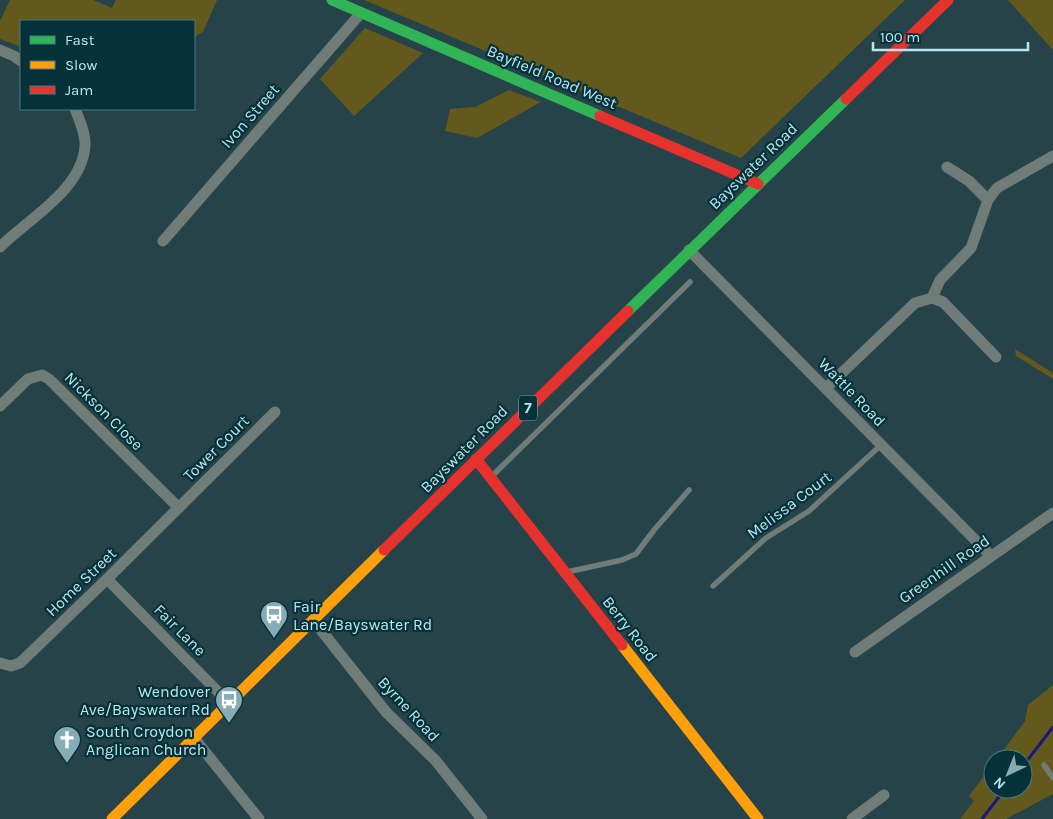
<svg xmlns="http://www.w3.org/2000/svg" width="1053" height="819" font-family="Karla,sans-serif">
<rect width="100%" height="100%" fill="#264349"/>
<path fill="#64591d" d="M10,0h83l19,8 4,-8h101l-14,32 -9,5v-16h-173v19l-2,6 -19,-7v-18z
M364,0h541l-164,158z
M1008,0h45v50z
M365,28l58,25 -69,63 -34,-37z
M509,90l32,12 -64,36 -32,-7 5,-22 25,-2z
M1015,349l38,24v6l-37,-23z
M1053,685v109l-47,25h-46l14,-18 -5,-5 24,-32v25h30v-30h-26l28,-38 3,-16z"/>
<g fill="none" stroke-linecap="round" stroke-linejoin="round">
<path stroke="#1d187b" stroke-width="3" d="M1023,766l30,-39
M982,819l23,-30"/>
<path stroke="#707c77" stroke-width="5.5" d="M492,476l198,-194
M567,572l55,-12 14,-6 18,-24 35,-40
M713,586l53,-48 43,-27 72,-66
M1044,765l9,13"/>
<path stroke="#707c77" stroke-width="11" d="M0,50l14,6 7,5
M947,167l22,14 19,19
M163,241l198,-228
M0,247c28,-28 82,-57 85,-101 1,-12 -6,-27 -10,-37
M689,250l302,306
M932,298l11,4 53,55
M826,388l89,-85 17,-5 8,-18 31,-32 17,-48 9,-12 56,-32
M0,406l28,-27 14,-4 7,4 130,129
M107,579l122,124
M313,620l73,92 50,49 46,58
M855,652l198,-139
M0,663l11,3 9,-3 87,-84 168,-167
M194,738l65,81
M852,819l32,-24"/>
<path stroke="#30b455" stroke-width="11" d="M332,0l268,116
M628,311l218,-212"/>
<path stroke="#ff9f0a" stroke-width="11" d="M622,645l136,174
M112,819l272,-269"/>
<path stroke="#e5322d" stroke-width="11" d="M846,99l102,-99
M600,116l158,68
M476,459l146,186
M384,550l244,-239"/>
</g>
<defs>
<symbol id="bus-pin" viewBox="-11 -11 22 30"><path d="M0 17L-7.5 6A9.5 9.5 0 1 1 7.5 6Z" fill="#86adb6" stroke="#05313a"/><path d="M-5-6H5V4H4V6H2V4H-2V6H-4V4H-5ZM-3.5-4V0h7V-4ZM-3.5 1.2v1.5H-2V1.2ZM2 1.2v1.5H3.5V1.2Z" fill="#fff"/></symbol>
<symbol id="church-pin" viewBox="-11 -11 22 30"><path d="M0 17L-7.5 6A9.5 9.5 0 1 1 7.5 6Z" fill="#86adb6" stroke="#05313a"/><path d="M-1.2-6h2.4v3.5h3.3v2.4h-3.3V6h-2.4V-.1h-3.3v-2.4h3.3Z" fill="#fff"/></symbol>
</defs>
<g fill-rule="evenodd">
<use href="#bus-pin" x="258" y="599" width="32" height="43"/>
<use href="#bus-pin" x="213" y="684" width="32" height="43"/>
<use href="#church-pin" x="51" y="724" width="32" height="43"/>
</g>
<g text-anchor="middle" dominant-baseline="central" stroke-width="4.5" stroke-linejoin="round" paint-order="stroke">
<rect fill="#05313a" stroke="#84b0b9" stroke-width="1" x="519" y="395.5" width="18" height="25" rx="4"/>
<g font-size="15" font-weight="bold" fill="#bae6f0">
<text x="528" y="408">7</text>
</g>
<g font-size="16" fill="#bae6f0" stroke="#05313a">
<text transform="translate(552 77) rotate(23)">Bayfield Road West</text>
<text transform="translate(250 116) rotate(-49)">Ivon Street</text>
<text transform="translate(753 166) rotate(-44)">Bayswater Road</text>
<text transform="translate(852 392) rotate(46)">Wattle Road</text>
<text transform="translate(104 411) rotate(45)">Nickson Close</text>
<text transform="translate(216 448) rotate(-45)">Tower Court</text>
<text transform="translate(464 449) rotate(-45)">Bayswater Road</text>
<text transform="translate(789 505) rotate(-37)">Melissa Court</text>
<text transform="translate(944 569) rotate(-35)">Greenhill Road</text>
<text transform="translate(81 582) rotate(-44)">Home Street</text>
<text transform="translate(630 629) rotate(52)">Berry Road</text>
<text transform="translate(180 630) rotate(45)">Fair Lane</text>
<text transform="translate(409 709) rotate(47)">Byrne Road</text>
</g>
<g font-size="16" fill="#bae6f0" stroke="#05313a" text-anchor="start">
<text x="293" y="606">Fair<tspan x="293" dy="18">Lane/Bayswater Rd</tspan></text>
<text x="210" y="691" text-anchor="end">Wendover<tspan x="210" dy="18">Ave/Bayswater Rd</tspan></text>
<text x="86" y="731">South Croydon<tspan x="86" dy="18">Anglican Church</tspan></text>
</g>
</g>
<rect x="20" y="20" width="175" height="90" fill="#05313a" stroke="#4d7983"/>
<rect x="30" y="36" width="25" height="8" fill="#30b455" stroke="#4d7983"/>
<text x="65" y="45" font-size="15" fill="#bae6f0">Fast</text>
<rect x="30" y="61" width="25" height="8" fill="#ff9f0a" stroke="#4d7983"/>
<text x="65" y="70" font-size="15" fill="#bae6f0">Slow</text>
<rect x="30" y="86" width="25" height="8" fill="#e5322d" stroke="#4d7983"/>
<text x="65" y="95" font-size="15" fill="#bae6f0">Jam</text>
<g transform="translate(1008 774) rotate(223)"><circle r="24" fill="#05313a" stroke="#4d7983"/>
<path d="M0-4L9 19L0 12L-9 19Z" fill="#86adb6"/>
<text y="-8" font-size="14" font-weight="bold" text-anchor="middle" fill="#bae6f0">N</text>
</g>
<path d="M873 42v8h155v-8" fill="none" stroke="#bae6f0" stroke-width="2.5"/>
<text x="880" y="42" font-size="15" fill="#bae6f0" stroke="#05313a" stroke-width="4" paint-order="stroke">100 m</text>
</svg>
